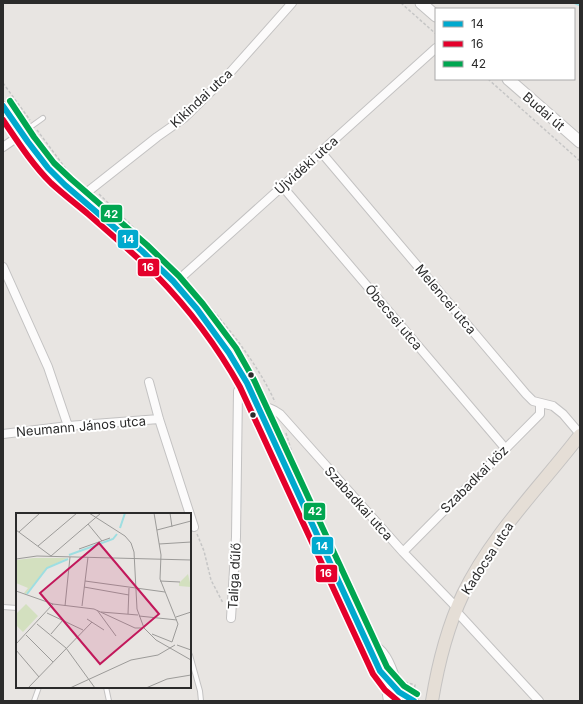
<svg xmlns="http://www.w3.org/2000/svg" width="583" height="704" font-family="Inter,sans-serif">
<rect width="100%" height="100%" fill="#e8e5e2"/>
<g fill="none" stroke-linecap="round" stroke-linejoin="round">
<path stroke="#9edee1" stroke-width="2.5" d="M575,3l5,2"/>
<defs>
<path id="lane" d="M22,133l21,-15
M3,607l14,1
M190,655l10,36 1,10
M106,687l3,14
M34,701l5,-14"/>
<path id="street" d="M3,106c17,24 32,49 53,70 8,8 17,15 25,22 27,23 55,46 80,71 33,32 64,74 86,114l133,288c9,12 19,24 34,30
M3,147l19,-13
M321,152l205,242 7,7 20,5 10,8 17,20
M282,186l223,262
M81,197l76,-60 27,-19 43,-42 65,-73
M3,267l45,100 20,59
M175,283l261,-235
M149,382l10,37 35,108
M258,407c9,-1 15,2 22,7l123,138 54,56
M3,434l65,-8 91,-7
M403,552l137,-138v-10
M456,611l83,90
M231,618l5,-81 2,-146 9,-8
M364,639c25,10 28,30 36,53
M388,701l-2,-12 3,-6"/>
<path id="secondary" d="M421,3l15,13
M508,79l72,63"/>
<path id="primary" d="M432,701c6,-37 15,-73 31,-107 29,-60 78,-108 117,-159"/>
</defs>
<use href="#lane" stroke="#c3c2c2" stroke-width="6"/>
<use href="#street" stroke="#c3c2c2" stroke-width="10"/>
<use href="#secondary" stroke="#c3c2c2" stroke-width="13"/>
<use href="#primary" stroke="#c5c3c2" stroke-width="14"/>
<path stroke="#c6c6c6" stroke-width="1.5" stroke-dasharray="3 2" stroke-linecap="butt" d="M401,3l35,31
M488,79l92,82
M3,83l27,37
M37,130l38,51
M99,194l69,67 7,9
M193,289c30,31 64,73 82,113
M286,433l10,33
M197,534l7,17 7,29 12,23
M405,682l10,3 -1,6"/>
<use href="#lane" stroke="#fcfbfb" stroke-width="4"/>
<use href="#street" stroke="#fcfbfb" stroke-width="8"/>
<use href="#secondary" stroke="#fcfbfb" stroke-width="11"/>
<use href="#primary" stroke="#e5ded6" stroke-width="12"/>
<defs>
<path id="bus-1" d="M3,106l25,36 20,26 17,17 77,66 31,30 24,28 32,44 18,30 133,288 19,21 15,9"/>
<path id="bus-2" d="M3,120c15,22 29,44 48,63 12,11 25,21 37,31 23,20 46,40 68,61 33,34 61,71 84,112l133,287 12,16 13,11"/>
<path id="bus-3" d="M10,101l24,36 20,26 17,16 76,66 32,31 24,28 33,44 18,32 133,287 17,19 13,8"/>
</defs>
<use href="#bus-1" stroke="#fff" stroke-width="9"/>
<use href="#bus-2" stroke="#fff" stroke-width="9"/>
<use href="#bus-3" stroke="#fff" stroke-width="9"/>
<use href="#bus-1" stroke="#00a9ce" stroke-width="6"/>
<use href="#bus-2" stroke="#e4002b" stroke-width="6"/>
<use href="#bus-3" stroke="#00a651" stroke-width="6"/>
</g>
<g fill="#2b2b2b" stroke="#fff" stroke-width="1.5">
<circle cx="251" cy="375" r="3.5"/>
<circle cx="253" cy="415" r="3.5"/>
</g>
<g text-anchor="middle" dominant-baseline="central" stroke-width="4" stroke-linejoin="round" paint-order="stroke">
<g font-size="13" fill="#2b2b2b" stroke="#fff">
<text transform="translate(201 98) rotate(-43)">Kikindai utca</text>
<text transform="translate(544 111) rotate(41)">Budai út</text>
<text transform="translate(306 165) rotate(-42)">Újvidéki utca</text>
<text transform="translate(446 299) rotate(50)">Melencei utca</text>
<text transform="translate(394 317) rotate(50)">Óbecsei utca</text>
<text transform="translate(81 426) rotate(-5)">Neumann János utca</text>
<text transform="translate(474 479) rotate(-45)">Szabadkai köz</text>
<text transform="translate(359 503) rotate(48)">Szabadkai utca</text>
<text transform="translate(487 558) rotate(-57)">Kadocsa utca</text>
<text transform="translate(234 576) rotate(-87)">Taliga dűlő</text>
</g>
</g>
<g transform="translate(16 513)">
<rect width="175" height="175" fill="#e8e5e2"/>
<path d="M18,45h33l-20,10 -21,26 -2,-1 4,-5 -12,-5v-23zM172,61l3,13 -12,-1v-3zM10,91l12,12 -15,16 -7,-7v-11z" fill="#d3e0bf"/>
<path fill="none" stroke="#9edee1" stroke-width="2" d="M104,15l5,-15M53,42l44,-16 4,-5M11,81l20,-26 21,-9"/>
<path fill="none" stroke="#9c9b99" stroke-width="1" d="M73,0l36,23 6,7 3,9 3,57 7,19 12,12 35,20M154,0l2,14M72,11l14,17M0,17l35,26 50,-43M141,17l34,-9M3,19l21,-19M143,31l32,-2M22,33l39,-33M63,36l31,-11M0,46l21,-3 154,4M69,68l80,11M144,68l20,1M68,74l45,8M0,78l37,13 41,5 41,19h8M49,93l5,-49M66,93l6,-49M81,97l19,26M85,99l37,3M31,100l36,17M112,101l1,-26M123,103l38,4M160,104l15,-5M71,106l17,11M21,111l29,24 29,40M35,121l12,-14M136,121l20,8 6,-18 -18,-45 1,-24 -7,-42M10,122l27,27M0,131l37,-40M161,132l14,5M0,137l23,27M12,175l64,-66M54,175l61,-28 27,-5 17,-10M130,175l21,-9 24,-4"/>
<path fill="#c2185b" fill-opacity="0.15" stroke="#c2185b" stroke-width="2" d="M83,30l60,71 -59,50 -60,-71z"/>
<rect width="175" height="175" fill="none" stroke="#2b2b2b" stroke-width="2"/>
</g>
<g stroke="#fff" stroke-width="1.5">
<rect x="100" y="204" width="23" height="19" rx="4" fill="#00a651"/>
<rect x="117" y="229" width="22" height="20" rx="4" fill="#00a9ce"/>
<rect x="137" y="258" width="23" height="19" rx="4" fill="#e4002b"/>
<rect x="303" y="502" width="23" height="19" rx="4" fill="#00a651"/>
<rect x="311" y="536" width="23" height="19" rx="4" fill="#00a9ce"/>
<rect x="315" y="564" width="23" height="19" rx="4" fill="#e4002b"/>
</g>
<g font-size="11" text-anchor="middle" font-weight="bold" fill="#fff">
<text x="111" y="218">42</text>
<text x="128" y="243">14</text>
<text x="148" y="271">16</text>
<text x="315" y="515">42</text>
<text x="322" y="550">14</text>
<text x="326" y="577">16</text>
</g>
<rect width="583" height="704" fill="none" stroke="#2b2b2b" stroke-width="8"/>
<rect x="435" y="8" width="140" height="72" fill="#ffffff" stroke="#aaaaaa"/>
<rect x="443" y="21" width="20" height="6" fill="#00a9ce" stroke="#aaaaaa"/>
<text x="471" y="28" font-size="12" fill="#2b2b2b">14</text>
<rect x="443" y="41" width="20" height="6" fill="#e4002b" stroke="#aaaaaa"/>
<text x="471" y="48" font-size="12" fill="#2b2b2b">16</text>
<rect x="443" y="61" width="20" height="6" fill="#00a651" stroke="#aaaaaa"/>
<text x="471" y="68" font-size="12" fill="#2b2b2b">42</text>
</svg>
